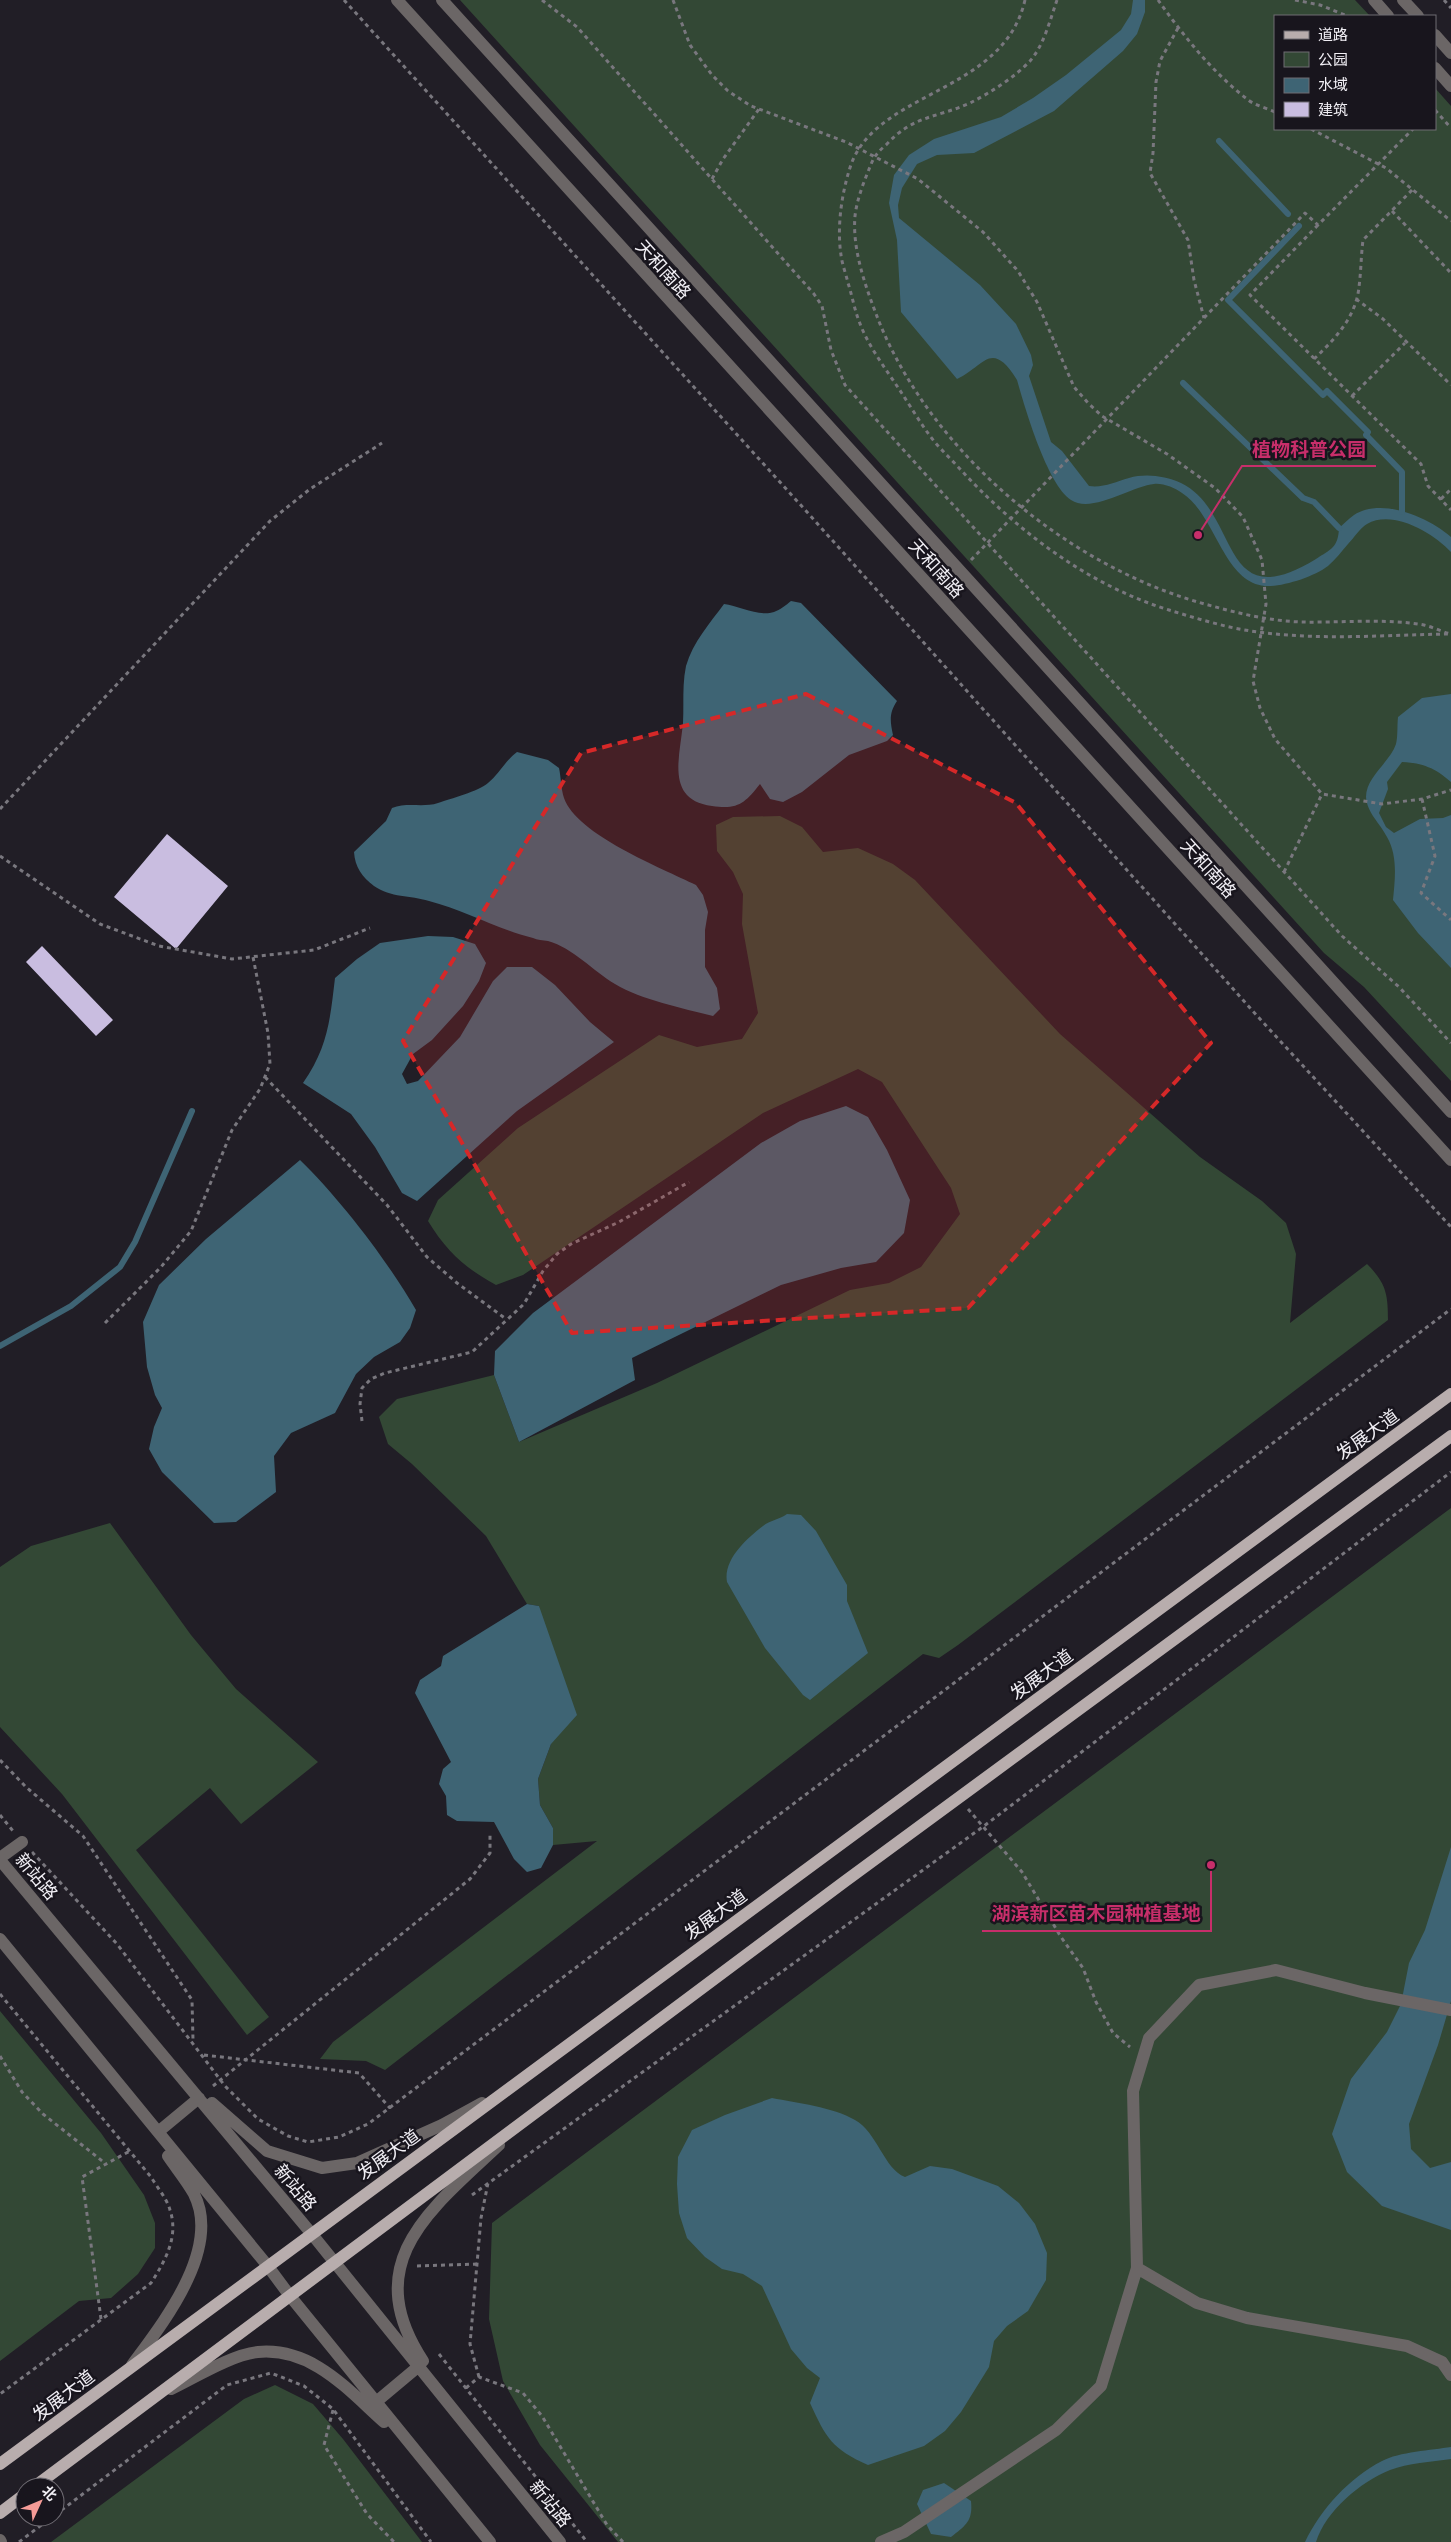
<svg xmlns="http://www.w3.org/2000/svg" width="1451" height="2542" font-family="Commissioner,'Noto Sans SC',sans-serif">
<rect width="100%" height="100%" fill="#211e26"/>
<path fill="#334835" d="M460,0h895l15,16h-95v113h160v-41l16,18v975l-87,-94 -40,-34z
M780,816l22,11 21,25 35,-4 35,16 22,16 145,154 140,123 62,44 24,22 10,31 -6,69 77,-59c19,19 21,30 21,56l-430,325 -19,13 -16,-4 -538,416 -19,-9 -46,-2 13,-17 264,-201 -44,4v-17l-13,-23 -2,-26 13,-35 -12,-138 -12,-2 -41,-68 -74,-72 -24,-20 -9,-27 18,-18 97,-24 25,67 138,-59 193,-93 39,-7 32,-16 39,-53 -9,-26 -69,-106 -24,-13 -95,44 -240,162 -27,10c-31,-17 -49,-33 -68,-64l10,-21 80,-72 141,-93 38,12 45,-8 16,-26 -16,-89 1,-30 -10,-22 -16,-21 -1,-26 17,-8z
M1451,1508v1034h-833l-78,-97 -37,-64 -14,-62 3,-96z
M110,1523l81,112 45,54 82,73 -77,62 -31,-36 -74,62 133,167 -22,18 -185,-241 -62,-67v-160l31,-21z
M0,2011l101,122 43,62 11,28v25l-17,26 -27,24 -32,3 -79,60z
M275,2385l38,19 30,35 79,103h-371l193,-143z"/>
<path fill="#3e6474" d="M1133,0h12v12l-8,22 -14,17 -69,60 -80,42 -37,2 -20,9 -15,24 -4,17 1,13 81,67 36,39 15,31 2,10 -4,11 22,66 11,9 27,35c14,2 26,-4 40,-8 17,-5 36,-2 52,5 60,29 37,136 135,76 15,-10 22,-11 23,-31 5,-4 9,-9 15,-13 28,-18 74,2 97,22v15c-18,-19 -58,-43 -84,-28 -7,4 -13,14 -19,20 -6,7 -13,16 -20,22 -13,10 -40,19 -57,20 -47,3 -54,-71 -89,-93 -7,-5 -19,-10 -28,-9 -22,2 -62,30 -83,16 -24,-16 -46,-92 -54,-120 -26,-42 -33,-13 -60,-1l-56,-67 -4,-72 -8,-37 5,-28 15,-20 25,-16 67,-22 32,-19 33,-23 55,-45 10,-16z
M791,601l10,2 96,98c-8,12 -7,20 -4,34l-6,6 -38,14 -47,37 -19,10 -13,-3 -10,-15c-15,19 -22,26 -48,22 -47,-6 -32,-49 -29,-83 1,-19 -1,-38 3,-57 7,-24 24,-43 38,-62 15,2 35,13 50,8 6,-2 12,-7 17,-11z
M1451,694v88c-16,-14 -28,-19 -49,-20l-15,20 1,7 -9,24 7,14 8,6 26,-14 23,-1 8,-3v153l-33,-35 -25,-33c2,-21 5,-44 -6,-63 -7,-14 -20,-24 -21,-40 0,-20 24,-35 30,-53 2,-8 1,-18 2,-27l24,-19z
M517,752l31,8 11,8c2,9 2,21 5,30 13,37 98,70 132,87l7,10 5,17 -3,18v37l12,21 3,21 -7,7c-31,-8 -71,-16 -98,-32 -22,-13 -42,-36 -67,-43 -5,-1 -11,-1 -15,-3 -36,-9 -69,-28 -104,-37 -19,-6 -38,-3 -55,-15 -12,-9 -19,-19 -20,-34l32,-31 6,-13c15,-6 31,0 46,-5 12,-4 41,-12 50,-20 11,-9 17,-22 29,-31z
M428,936l25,1 22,7 11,19 -7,18 -16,25 -31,34 -19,14 -11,20 5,10 11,-3 42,-44 33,-56 14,-14h25l23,18 35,37 24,20 -97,69 -100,90 -15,-8 -27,-46 -24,-33 -48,-31c25,-36 27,-63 32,-105l22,-19 23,-16z
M846,1106l22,11 19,33 23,50 -6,33 -28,29 -35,6 -60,17 -149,73 3,22 -116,62 -25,-67 1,-24 38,-38 228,-170 39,-22z
M300,1160c41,40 87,100 116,150l-6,18 -10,14 -26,15 -18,17 -21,39 -44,20 -17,23 2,36 -40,30 -22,1 -52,-51 -13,-23 5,-22 8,-19 -7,-13 -8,-28 -4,-45 16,-37 47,-46z
M787,1514l14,1 15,16 31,54v16l21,52 -58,47 -7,-5 -38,-47 -38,-66c-4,-22 19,-43 36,-56 7,-6 16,-6 24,-12z
M527,1604l12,2 38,109 -26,29 -13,35 2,26 13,23v17l-12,23 -14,4 -13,-13 -20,-37 -37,-1 -10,-6 -1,-19 -7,-12 4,-15 8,-7 -36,-69 5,-13 21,-14 2,-10z
M1451,1847v154l-13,44 -29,79 2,25 19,19 21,-6v68l-69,-24 -35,-34 -15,-38 19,-55 36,-47 14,-28 8,-41 16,-33z
M772,2098c25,5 61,9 83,22 22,12 29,49 50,57l25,-11 22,3 46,17 21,17 16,21 12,29 -1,27 -18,31 -21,15 -13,15 -5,26 -28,45 -16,19 -21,15 -56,19c-36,-16 -42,-27 -58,-62l10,-25 -13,-10 -16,-19 -29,-63 -19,-12 -21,-5 -17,-12 -18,-19 -8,-25 -2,-29 1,-27 14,-27 33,-15z
M1451,2447v12c-20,3 -43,4 -61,11 -30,12 -64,41 -74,72h-11c16,-33 44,-64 77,-81 17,-9 50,-11 69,-14z
M944,2483l27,18c2,20 -5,24 -20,36l-20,-3 -14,-30 6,-14z"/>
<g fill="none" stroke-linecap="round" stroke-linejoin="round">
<path stroke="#3e6474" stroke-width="6" d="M1219,141l69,73
M1299,226l-71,74 95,95 4,-4 41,41 -2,3 36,37v40
M1183,383l120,115 11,4 25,26
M0,1346l71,-40 49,-39 15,-25 57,-131"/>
</g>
<path fill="#c9bde0" d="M167,834l61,52 -52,63 -62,-52z
M42,946l71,74 -17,16 -70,-74z"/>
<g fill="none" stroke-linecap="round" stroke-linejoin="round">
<path stroke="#79777e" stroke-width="3" stroke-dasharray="4 4" stroke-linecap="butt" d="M344,0l463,512 453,507 191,208
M542,0l35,27 237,267 8,12 9,44 14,35 497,551 57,51 52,56
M673,0l17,45 22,30 16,16 23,15 95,36 72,37 65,53 35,39 19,31 37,85 14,16 14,13 65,38 48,34 28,29 19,43 4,44 -13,77 7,27 15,31 47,55 60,10 40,-5 29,-9
M1025,0c-22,96 -154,90 -176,171 -8,26 -12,58 -8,84 1,9 5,19 7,28 4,12 6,25 11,38 8,23 26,47 40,68 10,15 20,32 31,47 9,12 20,22 30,33 57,62 128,116 209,141 26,8 55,17 82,21 65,10 133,4 198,3
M1057,0c-7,20 -13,45 -27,61 -15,16 -40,32 -60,42 -33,15 -57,12 -84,42 -6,5 -11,10 -14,17 -7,17 -15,36 -17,54 -3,34 11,72 23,103 54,136 194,251 334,287 29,8 59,15 89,16 40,1 84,-4 123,3 9,2 18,7 27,9
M1158,0c25,35 54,72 89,99 7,6 19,9 28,13
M1295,0l25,5 27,11
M1444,0l7,8
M1178,28l-18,33 -4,21 -3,71 -3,20 38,67 6,40 10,38
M1435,110l16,18
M1311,129l75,39 65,53
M712,179l11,-20 36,-50
M1392,211l59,62
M1318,225l-68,70 171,169 7,22 23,24
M1356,299l27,20 68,66
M1314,359c21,-20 42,-42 45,-72 2,-15 2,-31 4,-47l49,-50
M1352,396l53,-53
M1441,499l10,-10
M971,560l334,-347 13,12 95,-96
M1422,799l13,57 -14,37 30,27
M0,809l270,-288 40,-32 72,-46
M0,856l100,68 59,22 73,13 82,-9 56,-22
M1284,872l38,-78
M265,1077l122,128 40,52 30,26 49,36
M105,1323l56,-56 30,-36 41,-101 28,-41 10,-25 -2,-31 -15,-76
M362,1421l-2,-17 2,-16 9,-9 14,-6 87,-21 52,-48 19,-33 14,-17 14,-10 48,-22 70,-40
M0,1760l26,27 57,49 109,164 1,40
M968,1809l54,63 39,65 22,31 13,34 17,31 17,14
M0,1815l13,16
M32,1852l85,92 108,142 33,33 30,17 20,6 31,-5 29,-13 1083,-815
M0,1994l151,183c6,10 16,22 19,33 9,27 -5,51 -19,73l-151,111
M204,2055l155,18 31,35
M0,2056l22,36 21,22 63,50
M213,2086l257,-207 20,-26v-18
M472,2195l512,-369 467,-354
M417,2266l60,-2
M101,2319l-19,-142 48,-26
M439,2354l148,188
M479,2377l-9,-33 11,-126 7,-35
M466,2388l13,-11 44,16 19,23 65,109 16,17
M333,2410l-9,35 43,69 27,28
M55,2515l172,-130 44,-12 33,13 29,23 98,133
M19,2542l33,-25"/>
<path stroke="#6b6666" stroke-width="12" d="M397,0l1054,1160
M442,0l1009,1112
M1374,0l14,16
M1403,0l15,16
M1435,35l16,18
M1435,68l16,18
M0,1858l22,-16
M0,1860l311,373 249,309
M0,1939l267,326 23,31 200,246
M212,2103l55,48 55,17 35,-5 85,-38 40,-22
M158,2132l41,-34
M1137,2268l60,35 50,15 160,28 35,16 9,13
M423,2361c-65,-99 8,-152 76,-216
M132,2365c31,-42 90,-116 62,-171 -7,-13 -18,-26 -26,-38
M171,2389c23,-11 62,-35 87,-37 54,-5 90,38 126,70
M376,2402l43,-36
M0,2540l1,2
M881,2542l23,-10 152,-102 45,-44 36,-118 -4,-177 16,-53 50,-53 77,-15 89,23 86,17"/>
<path stroke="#b8adad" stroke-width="12" d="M0,2464l1451,-1070
M34,2487l810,-605 607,-446
M0,2513l25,-19"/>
</g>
<path fill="#d62828" fill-opacity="0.2" stroke="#d62828" stroke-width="4" stroke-dasharray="10 6" stroke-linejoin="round" d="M806,694l210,109 195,240 -243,265 -396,25 -169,-292 178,-288z"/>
<g text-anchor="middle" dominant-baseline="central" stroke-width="5" stroke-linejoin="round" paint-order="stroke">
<g font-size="18" fill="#f1eff5" stroke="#18151d">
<text transform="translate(664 269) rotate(48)">天和南路</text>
<text transform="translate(937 568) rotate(48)">天和南路</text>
<text transform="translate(1209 868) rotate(48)">天和南路</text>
<text transform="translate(1367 1434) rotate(-36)">发展大道</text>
<text transform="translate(1041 1674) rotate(-36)">发展大道</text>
<text transform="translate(37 1876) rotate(50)">新站路</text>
<text transform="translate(715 1914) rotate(-36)">发展大道</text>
<text transform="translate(388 2154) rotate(-36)">发展大道</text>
<text transform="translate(296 2187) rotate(50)">新站路</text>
<text transform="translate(63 2395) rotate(-37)">发展大道</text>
<text transform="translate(551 2503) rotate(51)">新站路</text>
</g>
</g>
<path fill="none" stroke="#c72e6a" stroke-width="2" d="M1198 535L1242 466H1376M1211 1865L1211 1931H982"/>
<g fill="#c72e6a" stroke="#18151d" stroke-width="2">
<circle cx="1198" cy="535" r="5"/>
<circle cx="1211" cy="1865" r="5"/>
</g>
<g font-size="19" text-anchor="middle" font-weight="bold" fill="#c72e6a" stroke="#18151d" stroke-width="5" stroke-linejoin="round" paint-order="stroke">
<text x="1309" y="456">植物科普公园</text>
<text x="1096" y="1920">湖滨新区苗木园种植基地</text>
</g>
<rect x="1274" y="15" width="162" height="115" fill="#18151d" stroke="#6f6c73"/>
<rect x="1284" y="31" width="25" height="8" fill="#b8adad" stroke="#6f6c73"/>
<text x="1318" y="40" font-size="15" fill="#f1eff5">道路</text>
<rect x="1284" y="52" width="25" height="15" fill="#334835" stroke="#6f6c73"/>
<text x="1318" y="65" font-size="15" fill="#f1eff5">公园</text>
<rect x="1284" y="78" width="25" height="15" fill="#3e6474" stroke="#6f6c73"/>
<text x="1318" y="90" font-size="15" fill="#f1eff5">水域</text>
<rect x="1284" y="102" width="25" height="15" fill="#c9bde0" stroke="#6f6c73"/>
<text x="1318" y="115" font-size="15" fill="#f1eff5">建筑</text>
<g transform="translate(40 2502) rotate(46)"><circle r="24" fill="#18151d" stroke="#6f6c73"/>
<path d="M0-4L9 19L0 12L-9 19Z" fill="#f59b97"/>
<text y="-8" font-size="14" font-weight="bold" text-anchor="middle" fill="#f1eff5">北</text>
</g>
</svg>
